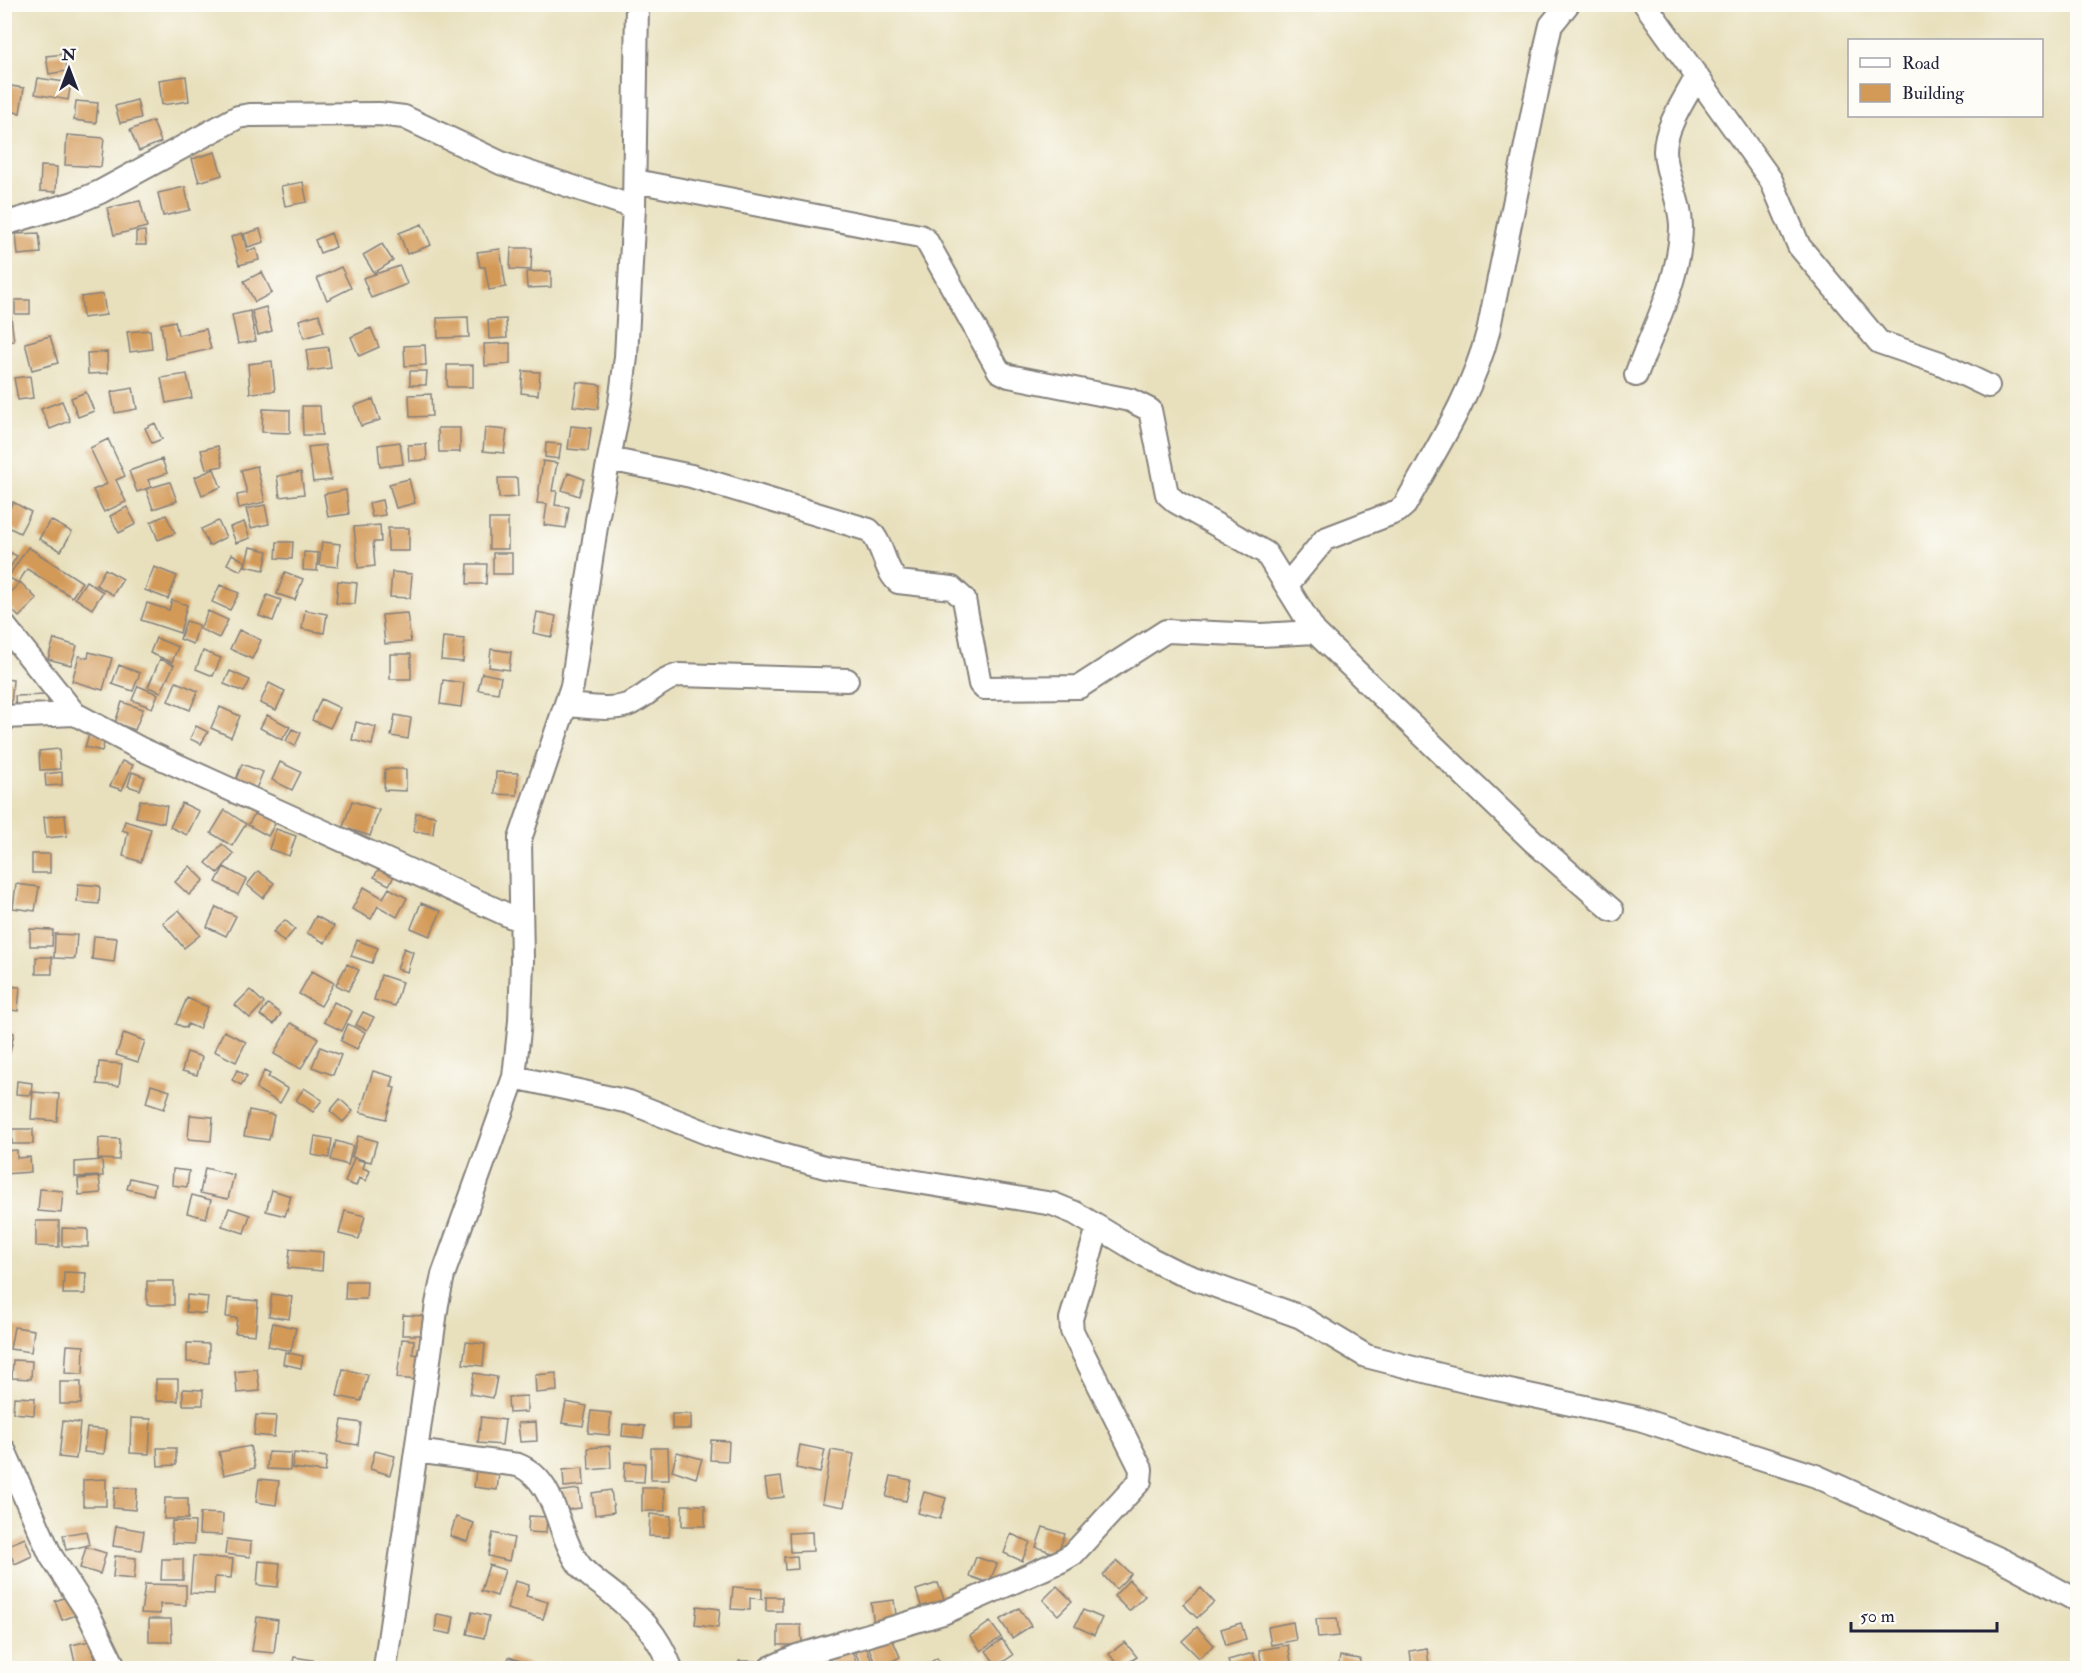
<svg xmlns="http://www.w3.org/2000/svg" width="2082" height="1673" font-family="'IM FELL Double Pica',serif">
<rect width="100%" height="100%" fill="#fdfcf7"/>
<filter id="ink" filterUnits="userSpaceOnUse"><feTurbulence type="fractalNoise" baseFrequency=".0167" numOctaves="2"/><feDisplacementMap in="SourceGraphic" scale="12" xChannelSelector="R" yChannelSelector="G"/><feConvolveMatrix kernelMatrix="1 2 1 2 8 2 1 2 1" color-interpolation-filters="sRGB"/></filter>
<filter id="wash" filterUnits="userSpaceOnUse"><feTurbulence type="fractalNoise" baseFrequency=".008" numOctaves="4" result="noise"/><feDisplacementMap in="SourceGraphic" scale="24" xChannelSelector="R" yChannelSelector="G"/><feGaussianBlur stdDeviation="1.35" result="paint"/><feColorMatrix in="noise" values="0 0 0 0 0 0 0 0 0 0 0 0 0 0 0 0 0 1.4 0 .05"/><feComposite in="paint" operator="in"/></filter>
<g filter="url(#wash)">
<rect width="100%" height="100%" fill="#e8e0bd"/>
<g id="blocks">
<path fill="#d39956" d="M65,54l2,17 -18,3 -3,-18z
M186,76l3,25 -27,4 -3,-25z
M38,78l33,5 -3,17 -33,-6z
M4,85l20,3 -4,25 -16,-3z
M137,100l4,18 -21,5 -5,-17z
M76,101l22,2 -2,20 -22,-3z
M4,121l9,1 -3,18 -6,-1z
M153,121l8,21 -22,9 -9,-21z
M67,135l37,3 -3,29 -36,-2z
M215,152l7,23 -23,7 -7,-23z
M41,166l16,1 -1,25 -16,-1z
M303,182l4,20 -22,4 -4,-20z
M185,187l5,23 -27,6 -5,-23z
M140,201l7,26 -33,8 -7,-27z
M422,224l9,21 -24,9 -8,-21z
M260,229l4,13 -16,5 -4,-13z
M145,231l1,14h-10v-13z
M39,233l2,20 -23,2 -2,-21z
M242,233l5,18 9,-3 3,12 -20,5 -8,-28z
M331,233l5,14 -16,6 -5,-13z
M382,244l11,17 -19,12 -11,-18z
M511,248h21l-1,22 -21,-1z
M500,249l6,38 -17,3 -4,-23h-5l-3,-15z
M400,266l7,18 -36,14 -8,-20z
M341,267l10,21 -24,12 -10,-22z
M551,271v16l-24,1 -1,-16z
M262,272l10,21 -17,9 -11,-21z
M103,294l3,21 -23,3 -2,-21z
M15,300h15v14h-15z
M266,307l6,24 -14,4 -6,-24z
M10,309l4,32 -10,1v-32z
M250,311l6,30 -18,3 -6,-29z
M319,314l5,18 -20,6 -5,-18z
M468,317l1,20 -31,1 -1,-20z
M506,319l1,19 -18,1 -1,-19z
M175,321l3,14 28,-6 5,20 -45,10 -5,-35z
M371,328l8,19 -20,9 -8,-19z
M150,330l2,19 -22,3 -3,-20z
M50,336l8,27 -26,7 -7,-27z
M510,343v21l-25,2 -1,-22z
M425,345l1,20 -21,1 -1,-20z
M328,347l3,21 -22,3 -3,-21z
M107,352l1,21 -20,1 -1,-21z
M272,361l3,30 -25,2 -2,-29z
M447,365h26v22h-26z
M410,371h17l-1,14h-16z
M523,371l17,1 -2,23 -17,-2z
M187,374l5,24 -26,5 -5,-25z
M30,376l3,22 -15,2 -4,-22z
M577,382l24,3 -3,24 -25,-3z
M133,388l4,21 -22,4 -4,-21z
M86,392l8,19 -16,6 -7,-19z
M431,394l1,22 -22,1 -1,-22z
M373,399l7,21 -19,6 -7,-20z
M62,401l8,20 -20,8 -9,-20z
M302,406h18l2,29h-19z
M263,409l27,1v23l-28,-1z
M155,423l7,16 -10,4 -7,-15z
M571,426l20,2 -3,23 -20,-2z
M438,428h22v24h-21z
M485,428l22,2 -3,23 -21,-2z
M108,439l17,37 -9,4 10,22 -22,10 -11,-22 14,-6 -17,-36z
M400,442l3,22 -23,3 -2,-22z
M546,443l15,1 -2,15 -14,-2z
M426,444l1,16 -18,1 -1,-16z
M325,445l6,35 -18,2 -5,-35z
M218,446l5,20 -17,3 -5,-19z
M162,459l5,14 -19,7 3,7 -14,5 -8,-21z
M543,461l14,2 -5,28h5l-2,14 14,2 -3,21 -22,-3 3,-21 -10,-1z
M257,466l8,36 -26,6 -2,-13 10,-2 -6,-23z
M214,469l7,18 -19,8 -7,-18z
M301,472l3,22 -24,3 -3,-21z
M568,473l16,6 -5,17 -17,-6z
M498,478h19l1,19 -19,1z
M409,479l6,24 -19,5 -7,-24z
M170,482l7,19 -24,8 -7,-20z
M346,490l3,24 -21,3 -4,-23z
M382,500l3,15 -13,2 -3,-14z
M13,502l18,10 -11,21 -16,-8v-8z
M265,505l4,19 -18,4 -5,-19z
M127,507l9,17 -17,9 -9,-17z
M166,515l9,18 -17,7 -7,-18z
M489,519h19v30h-19z
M50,520l22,12 -11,19 -22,-12z
M218,521l8,16 -17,9 -8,-17z
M244,522l6,16 -14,5 -6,-16z
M380,525l1,17h-8l2,24 -17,2 -4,-41z
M388,528h21v23h-21z
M277,542h16l-1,17 -16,-1z
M322,542l18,2 -2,23 -19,-2z
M28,547l54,35 -10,15 -45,-28 -9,14 -10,-6z
M250,547l18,4 -4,19 -19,-4z
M4,549l13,7 -13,21z
M304,552l14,1 -1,18 -14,-1z
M493,553h19v21h-19z
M232,554l14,8 -5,9 -14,-7z
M468,564h19l-1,20h-19z
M154,567l23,9 -9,23 -23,-9z
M105,569l18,10 -10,16 -17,-10z
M285,572l18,7 -8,21 -18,-6z
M392,572l20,2 -2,24 -20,-1z
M86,581l17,11 -11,17 -17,-11z
M338,581l19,2 -2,21 -19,-1z
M20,582l17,17 -18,18 -14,-14v-5z
M220,585l19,8 -9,17 -18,-8z
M267,595l14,5 -8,21 -14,-5z
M172,600l15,5 -7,28 -39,-13 6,-17 22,7z
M305,610l22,4 -3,19 -22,-4z
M208,611l20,9 -9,18 -19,-9z
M537,612l19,4 -4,21 -19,-4z
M407,613l4,29 -26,2 -3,-29z
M186,621l13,4 -6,19 -13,-5z
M239,630l22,10 -9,19 -22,-10z
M443,637l21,2 -1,23 -22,-2z
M156,638l22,9 -6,15 -22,-9z
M54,639l23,7 -6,19 -23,-6z
M491,649l20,3 -2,18 -20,-3z
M203,651l18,7 -8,18 -17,-7z
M89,652l23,6 -9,32 -31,-9 7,-25 9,2z
M390,654h21v25h-21z
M160,659l14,6 -13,27 -13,-5z
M119,665l21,8 -7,18 -21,-7z
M230,671l20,9 -6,12 -20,-8z
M482,673l19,4 -3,16 -20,-3z
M4,679l9,1 -2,27h-7z
M443,680l21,3 -3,24 -21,-3z
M176,682l22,9 -8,19 -22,-9z
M269,683l16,8 -9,19 -16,-7z
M138,686l20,8 -6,14 -20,-8z
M48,695v18l-32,1 -1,-18z
M321,699l19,9 -10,20 -18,-8z
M122,702l21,7 -8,21 -20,-7z
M220,707l20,9 -9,21 -20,-9z
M267,715l23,12 -8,13 -22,-12z
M395,715l16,3 -3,21 -17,-3z
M356,722l20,5 -4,18 -20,-5z
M196,726l12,6 -7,12 -11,-5z
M292,729l9,4 -6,13 -9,-5z
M90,731l16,4 -4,16 -17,-4z
M59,749l1,20 -20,1 -1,-19z
M122,761l11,4 -11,25 -12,-4z
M280,762l21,10 -9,18 -20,-10z
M242,764l21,8 -8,19 -20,-9z
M385,769h21v22l-22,-1z
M62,772v13l-16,1 -1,-12z
M132,772l13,5 -5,13 -12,-4z
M496,772l22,1 -1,22 -22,-1z
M140,800l27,6 -3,17 -28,-6z
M352,801l27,9 -9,26 -27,-9z
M182,803l17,8 -12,24 -17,-8z
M259,806l20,11 -11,19 -20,-11z
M225,810l21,14 -14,22 -21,-13z
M416,813l19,3 -2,18 -19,-3z
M65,815l2,21 -21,2 -2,-21z
M125,821l26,8 -10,33 -18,-6 5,-24 -6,-2z
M276,829l20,7 -7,20 -20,-7z
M222,844l12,10 -16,19 -12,-10z
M32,854h18v19h-18z
M383,861l15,8 -9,16 -15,-8z
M190,866l14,14 -15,15 -14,-13z
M224,867l22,12 -8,16 -22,-13z
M258,871l16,12 -11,15 -16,-13z
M16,884l23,3 -4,24 -22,-3z
M78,884l22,2 -1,18 -22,-2z
M364,887l19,11 6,-10 18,10 -10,19 -19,-11 -7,13 -19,-10z
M421,903l20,8 -11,25 -19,-8z
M216,907l20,9 -10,20 -19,-9z
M179,910l21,25 -16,13 -21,-25z
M316,916l18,10 -9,17 -18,-10z
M285,920l10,9 -11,13 -11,-10z
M30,929l23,1 -1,16h-22z
M55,934l22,1 -2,24 -21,-1z
M94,936l23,2 -3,24 -22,-3z
M357,940l21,8 -6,15 -21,-7z
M404,948l9,4 -6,20 -10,-3z
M36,957h16v17h-16z
M347,964l12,6 -11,21 -12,-6z
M312,971l22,12 -13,23 -22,-12z
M381,975l21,7 -7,24 -21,-6z
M4,986l16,1 -2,24 -14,-2z
M250,990l14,13 -14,15 -15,-13z
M187,998l21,9 -9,22 -11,-5 -2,4 -10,-4z
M334,1002l18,9 -10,20 -18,-9z
M268,1004l13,10 -7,10 -14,-9z
M363,1012l11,5 -7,13 -11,-5z
M291,1023l27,15 -17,31 -27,-15z
M348,1024l17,8 -8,17 -16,-8z
M4,1031l10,2 -4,20 -6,-1z
M224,1031l22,11 -10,20 -22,-11z
M124,1033l21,8 -7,21 -22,-7z
M320,1047l21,8 -8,20 -21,-8z
M187,1052l15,5 -5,18 -15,-4z
M99,1062l23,2 -3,22 -22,-2z
M237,1070l10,6 -6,9 -9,-5z
M264,1071l6,3 -2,3 20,12 -8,14 -24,-14z
M373,1071l21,6 -3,10 4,1 -9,31 -26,-7z
M17,1081l15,2 -1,12 -15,-1z
M151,1085l19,6 -6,18 -18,-6z
M304,1088l18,12 -9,12 -17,-12z
M33,1092l26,2 -2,27 -26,-2z
M340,1099l13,12 -10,11 -13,-11z
M249,1110l25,5 -5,25 -25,-4z
M190,1115l23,2 -2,24 -23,-2z
M12,1129h21v15h-21z
M315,1136l17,3 -3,19 -17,-3z
M358,1136l19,5 -6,21 -19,-5z
M99,1138l21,1 -1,21 -21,-1z
M336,1141l17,5 -5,19 -17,-5z
M17,1150v8l13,-1 1,15 -27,2v-23z
M354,1158l11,4 -2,6 7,3 -4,10 -7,-3 -3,8 -11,-4z
M102,1160l1,16 -28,1v-15z
M205,1168l29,7 -6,24 -28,-6z
M173,1169l16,2 -2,16 -15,-2z
M99,1177l2,16 -22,2 -1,-16z
M130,1178l25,6 -2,11 -26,-6z
M40,1189l23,2 -2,22 -23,-2z
M272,1190l19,6 -6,20 -19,-5z
M192,1195l19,5 -5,18 -19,-5z
M229,1208l21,7 -6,18 -22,-7z
M345,1211l20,5 -6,23 -20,-5z
M36,1221h23v26l-23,-1z
M62,1228l26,1v18l-26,-1z
M290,1249l33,3 -1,19 -34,-3z
M64,1272l22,1 -1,21h-22z
M147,1281h27v24h-27z
M346,1281h21l-1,18h-21z
M272,1294l20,3 -3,22 -20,-3z
M187,1295l21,2 -2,17 -20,-2z
M228,1298l30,3 -3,34 -20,-2 2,-15 -11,-1z
M403,1315l25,1v19h-26z
M273,1323l23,5 -5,23 -23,-5z
M14,1327l20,3 -3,22 -21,-3z
M402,1339l12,1 -1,14 8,1 -3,25 -21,-2z
M466,1342l19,2 -2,22 -20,-2z
M187,1343l22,1v19l-22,-1z
M67,1345l17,1 -1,28 -18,-1z
M285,1352l18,4 -2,12 -18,-4z
M13,1360l19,1 -1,18 -19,-1z
M257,1369l3,22 -23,2 -2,-21z
M343,1369l25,6 -7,26 -24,-5z
M474,1373l23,4 -4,21 -23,-4z
M556,1373l1,18 -21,2 -1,-18z
M156,1379h22v22h-22z
M60,1382h21v22h-21z
M183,1389l20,1v15h-20z
M527,1396v16l-18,1 -1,-16z
M14,1397l21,1 -1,17 -21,-2z
M566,1402l21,4 -4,20 -21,-3z
M591,1411l20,2 -2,22 -21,-2z
M672,1414h19v15h-19z
M256,1415l20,1 -2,21 -20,-2z
M481,1417l24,3 -3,25 -24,-2z
M131,1418l20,1 -2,35 -19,-1z
M342,1420l19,3 -3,22 -20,-3z
M63,1421l17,2 -4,36 -17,-2z
M536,1422l1,19 -17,1 -2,-19z
M623,1424l22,2 -2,12 -21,-2z
M87,1428l20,2 -3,24 -20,-2z
M711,1440l18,1 -1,20 -18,-1z
M800,1445l25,5 -5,23 -24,-5z
M250,1446l5,22 -31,7 -5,-23z
M610,1446l1,22 -22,2 -1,-22z
M157,1448h19v17l-18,1z
M651,1448h17l1,32h-18z
M831,1450l23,4 -10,53 -22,-4z
M375,1451l20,5 -5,19 -20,-6z
M268,1452l23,1 -1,17 -23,-1z
M677,1452l25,7 -6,19 -24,-8z
M294,1453l33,4 -2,15 -33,-4z
M477,1462l23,3 -3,25 -23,-3z
M625,1462l20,1 -1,19 -20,-1z
M583,1468l1,17 -20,2 -1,-17z
M891,1476l20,4 -5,21 -20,-4z
M781,1477l3,20 -16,2 -3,-20z
M106,1479v27h-23v-26z
M259,1479l20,2 -3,24 -20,-3z
M115,1487l22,2 -2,21 -22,-2z
M642,1488h22l1,23h-23z
M579,1489l2,19 -21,2 -3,-18z
M611,1490l3,22 -19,3 -3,-22z
M924,1492l22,6 -6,21 -22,-6z
M165,1498h23v21h-24z
M682,1505h23v21h-23z
M200,1513l23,1 -1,21 -23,-1z
M650,1514l21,2 -2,21 -20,-1z
M529,1516l18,1 -1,16 -18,-1z
M456,1517l18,6 -6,19 -18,-6z
M172,1521l23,1 -1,22 -22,-1z
M116,1526l28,5 -3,19 -28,-4z
M1043,1527l22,7 -8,20 -21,-7z
M86,1531l3,14 -23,5 -3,-15z
M812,1532l1,19 -23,1 -1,-19z
M493,1533l21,5 -5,23 -21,-5z
M1011,1534l19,8 -8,19 -18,-8z
M25,1538l7,18 -17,8 -9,-18z
M227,1539l24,3 -1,15 -25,-3z
M86,1547l20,6 -6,21 -20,-6z
M115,1556l21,2 -2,21 -21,-2z
M193,1556l40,3 -2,19 -16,-1 -1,17 -24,-1z
M797,1556l1,13 -13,1 -1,-13z
M976,1557l21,7 -8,19 -20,-7z
M162,1559h21v21h-22z
M259,1561l21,2 -2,24 -21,-2z
M1117,1561l14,13 -15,15 -13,-14z
M489,1565l16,5 -8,26 -16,-5z
M1129,1580l16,16 -16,15 -15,-15z
M515,1581l14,4 -3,11 22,6 -5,17 -36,-10z
M938,1583l7,19 -23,7 -6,-19z
M145,1584l41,1v20l-26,-1v10l-19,-1z
M1057,1586l15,15 -14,14 -15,-15z
M733,1587l29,2v10l-12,-1v12l-19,-1z
M1201,1588l13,14 -17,16 -14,-14z
M74,1594l8,19 -20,7 -7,-19z
M766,1597h16v14h-16z
M894,1600l3,22 -23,3 -3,-22z
M697,1606l23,3 -2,19 -23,-3z
M1019,1608l12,18 -19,12 -12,-18z
M1083,1610l19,8 -8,17 -19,-9z
M472,1612l17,4 -5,22 -17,-4z
M437,1614l17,3 -3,17 -16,-3z
M257,1617l21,3 -4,33 -22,-2z
M1337,1618l2,18 -21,2 -2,-19z
M149,1619h22l1,23h-23z
M990,1622l11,15 -20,14 -11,-15z
M1293,1622l3,18 -25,5 -3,-18z
M1241,1623l5,16 -20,6 -5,-16z
M778,1625h23l1,20h-24z
M1197,1627l17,18 -15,13 -17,-17z
M892,1638l8,19 -8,4 3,7 -18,-1 -8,-19z
M1002,1639l11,16 -16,11 -11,-15z
M90,1641l6,22 -20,4 -5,-22z
M1125,1642l12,15 -17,11 -11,-14z
M1288,1645l3,17 -29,4 -3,-16z
M851,1647l6,17 -12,4h-11l-6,-13z
M866,1647l9,21h-13l-7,-16z
M1427,1648l2,17 -17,2 -2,-16z
M1253,1653l5,15h-28l-2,-8z
M1340,1656l20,3 -1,9h-21z
M294,1657l19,3 -2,8h-19z
M509,1657l20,7 -2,4h-22z
M937,1658l7,10h-22z
M739,1661h17v7h-17z"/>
</g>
</g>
<g filter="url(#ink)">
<use href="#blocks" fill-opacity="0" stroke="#85817c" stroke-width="1.5"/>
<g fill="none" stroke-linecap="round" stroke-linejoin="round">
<defs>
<path id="street" d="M1645,4l126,176 28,66 80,96 61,21 48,23
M635,181l285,55 6,4 73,131 10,5 121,24 20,10 17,84 9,8 90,51 49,79 219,210 78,68
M4,224l70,-21 26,-11 138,-75 12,-2 129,-1 25,3 99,47 131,43
M1636,375c18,-49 44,-95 45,-148 0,-26 -15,-50 -16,-76 0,-25 21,-53 32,-75
M609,459l82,17 178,54c15,14 14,38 29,52l54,6 12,11 16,85 4,4 95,-1 87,-56 95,4 54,-3
M1287,585l38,-46 73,-28 7,-6c31,-56 67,-110 83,-173l59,-290 4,-17 17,-21
M4,625l71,89 64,34 382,173
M566,705c19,1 43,6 61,0 19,-7 32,-25 52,-30l168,5
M4,717l71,-3
M514,1077l115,25 88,35 108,30 228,37 22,9 76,46 26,13 124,45 65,39 102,26 168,36 180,58 188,85 74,40
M4,1450l47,106 37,57 27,55
M416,1451l102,14c38,15 38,64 58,95 9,15 24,23 37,34 29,25 44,38 58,74
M385,1668l52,-364 6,-29 71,-198 6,-56 2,-60 -2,-122 52,-153 25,-166 23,-117 6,-46 8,-150 3,-203
M770,1668l27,-12 146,-43 118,-52 12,-7 67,-73 1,-12 -69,-138 -1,-12 27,-92"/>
</defs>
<use href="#street" stroke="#85817c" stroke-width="26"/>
<use href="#street" stroke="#fff" stroke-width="22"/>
</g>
</g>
<rect width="2082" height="1673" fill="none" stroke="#fdfcf7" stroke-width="24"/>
<rect x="1848" y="39" width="195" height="78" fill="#fdfcf7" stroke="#a5a5ac" stroke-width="1.5"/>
<rect x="1860" y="58" width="30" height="9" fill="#ffffff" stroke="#a5a5ac" stroke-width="1.5"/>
<text x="1902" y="69" font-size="18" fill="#22223b">Road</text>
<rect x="1860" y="84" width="30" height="18" fill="#d39956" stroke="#a5a5ac" stroke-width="1.5"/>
<text x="1902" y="99" font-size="18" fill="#22223b">Building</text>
<g transform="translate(69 69)" stroke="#fdfcf7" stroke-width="4.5" paint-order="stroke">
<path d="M0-4.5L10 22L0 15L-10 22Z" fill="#22223b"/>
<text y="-9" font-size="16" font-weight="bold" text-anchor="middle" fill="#22223b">N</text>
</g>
<path d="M1851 1622v9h146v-9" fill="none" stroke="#22223b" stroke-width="3"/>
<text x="1860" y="1622" font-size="18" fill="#22223b" stroke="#fdfcf7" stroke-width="4.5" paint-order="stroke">50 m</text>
</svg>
